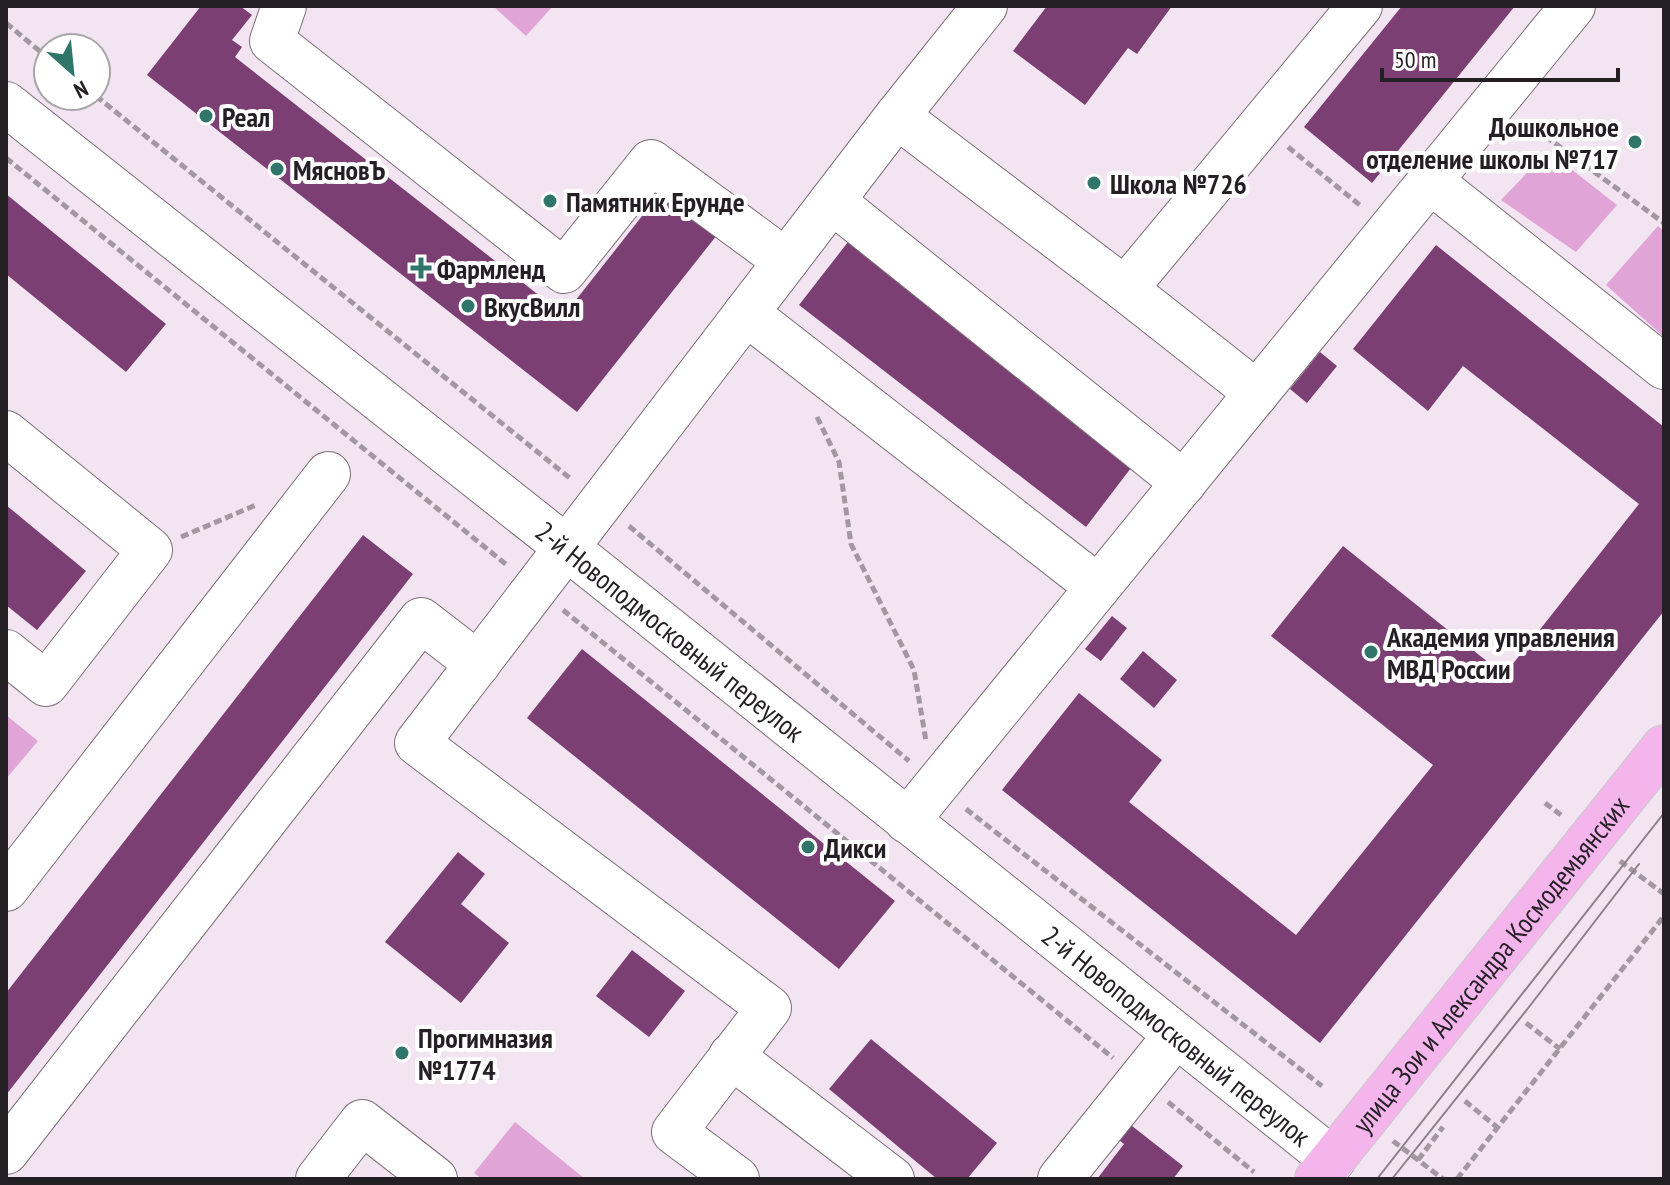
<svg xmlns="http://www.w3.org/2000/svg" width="1670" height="1185" font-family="'PT Sans Narrow',sans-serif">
<rect width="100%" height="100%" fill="#f2e4f0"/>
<path fill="#e0a4d7" d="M493,6h60l-27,30z
M1548,151l69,54 -41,47 -75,-52z
M1658,226l6,5v106l-58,-52z
M6,715l32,26 -32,38z
M515,1122l70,57h-103l-8,-6z"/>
<path fill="#7b3f74" d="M201,6h39l12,9 -20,25 10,7 -7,10 329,258 97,-123 56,43 -140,177 -430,-337z
M1047,6h125l-35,48 -9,-6 -43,57 -72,-54z
M1402,6h113l-143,177 -68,-56z
M6,194l160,130 -40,48 -120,-98z
M848,242l286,222 -48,63 -287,-222z
M1436,245l228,182v184l-344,432 -318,-253 77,-97 83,67 -33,42 167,133 137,-170 -162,-129 72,-90 161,129 135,-171 -176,-138 -35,45 -75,-62z
M1320,352l17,14 -30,37 -17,-14z
M6,505l80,66 -49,59 -31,-25z
M363,535l50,39 -407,521v-102z
M1112,616l15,12 -26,33 -16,-12z
M582,649l313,252 -56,68 -312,-251z
M1143,651l34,29 -23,28 -34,-29z
M458,852l27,22 -24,30 48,39 -48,60 -76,-61z
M632,950l53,41 -36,46 -53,-41z
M871,1039l126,104 -30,36h-30l-108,-90z
M1127,1122l56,44 -10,13h-76l27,-35 -9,-7z"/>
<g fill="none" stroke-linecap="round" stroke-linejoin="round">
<defs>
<g id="minor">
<path d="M284,6l-12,35 292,230 87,-109 135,99"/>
<path id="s1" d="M6,104l561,444 766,612"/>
<path d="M897,116l228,173 132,104"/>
<path d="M1430,181l234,186"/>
<path d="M832,201l352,282"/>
<path d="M1125,289l235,-283"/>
<path d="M746,313l352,274"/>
<path d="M6,433l144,117 -104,134 -40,-32"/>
<path d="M907,821l666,-815"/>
<path d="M6,889l322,-415"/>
<path d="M731,1056l161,123"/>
<path d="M6,1152l415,-532 57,44"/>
<path d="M318,1179l44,-57 73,57"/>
<path d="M737,1179l-63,-47 95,-124 -352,-265 480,-627 88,-110"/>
<path d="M1060,1179l116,-144"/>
</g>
<g id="major">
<path id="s2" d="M1317,1179l347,-432"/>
</g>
</defs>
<use href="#minor" stroke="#7b6f79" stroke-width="46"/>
<use href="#major" stroke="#cac9ca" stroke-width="46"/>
<path stroke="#a298a1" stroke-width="5" stroke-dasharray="8 4" stroke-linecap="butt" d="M6,23l42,35
M96,96l475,383
M1526,122l138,101
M1288,147l73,59
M6,158l502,408
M817,417l22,45 12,82 63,126 12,71
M629,526l280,235
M181,537l75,-32
M563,610l550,448
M1545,803l16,12
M966,809l356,277
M1620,861l44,33
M1526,1023l34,26
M1465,1101l33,27
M1168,1102l86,70
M1393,1141l50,38
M1418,1160l25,-33
M1457,1179l207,-263"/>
<use href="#minor" stroke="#fff" stroke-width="44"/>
<use href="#major" stroke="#f4b5ed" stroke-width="44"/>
<path stroke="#8a8088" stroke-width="2" d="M1377,1179l287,-366
M1392,1179l137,-172 110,-143"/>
</g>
<g fill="#2f756a" stroke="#fff" stroke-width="3">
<circle cx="206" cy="116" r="8"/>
<circle cx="1635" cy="142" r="8"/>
<circle cx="277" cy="169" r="8"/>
<circle cx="1094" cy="183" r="8"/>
<circle cx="550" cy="201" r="8"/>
<path d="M417 256h8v8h8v8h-8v8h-8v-8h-8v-8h8z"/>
<circle cx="468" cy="306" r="8"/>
<circle cx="1371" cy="652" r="8"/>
<circle cx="808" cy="847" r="8"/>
<circle cx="402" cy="1053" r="8"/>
</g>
<g text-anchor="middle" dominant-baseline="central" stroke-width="8" stroke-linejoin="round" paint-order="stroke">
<g font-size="28" font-weight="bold" fill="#241f23" stroke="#fff" text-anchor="start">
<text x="222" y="116">Реал</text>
<text x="1619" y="126" text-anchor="end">Дошкольное<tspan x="1619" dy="32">отделение школы №717</tspan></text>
<text x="293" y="169">МясновЪ</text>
<text x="1110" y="183">Школа №726</text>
<text x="566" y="201">Памятник Ерунде</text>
<text x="437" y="268">Фармленд</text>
<text x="484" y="306">ВкусВилл</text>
<text x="1387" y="636">Академия управления<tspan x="1387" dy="32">МВД России</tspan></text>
<text x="824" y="847">Дикси</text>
<text x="418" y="1037">Прогимназия<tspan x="418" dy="32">№1774</tspan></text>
</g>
<g font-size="28" fill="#241f23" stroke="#fff">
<text stroke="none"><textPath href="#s1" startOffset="848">2-й Новоподмосковный переулок</textPath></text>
<text stroke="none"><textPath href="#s2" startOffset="276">улица Зои и Александра Космодемьянских</textPath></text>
<text stroke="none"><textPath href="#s1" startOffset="1496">2-й Новоподмосковный переулок</textPath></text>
</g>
</g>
<rect width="1670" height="1185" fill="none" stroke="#241f23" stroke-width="16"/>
<g transform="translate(72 72) rotate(153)"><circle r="38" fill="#ffffff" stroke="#a7a5a7" stroke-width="2"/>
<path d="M0-6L14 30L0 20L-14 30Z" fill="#2f756a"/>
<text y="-12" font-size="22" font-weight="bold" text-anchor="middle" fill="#241f23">N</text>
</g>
<path d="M1382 68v12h236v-12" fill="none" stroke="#241f23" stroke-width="4"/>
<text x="1394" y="68" font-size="24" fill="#241f23" stroke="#ffffff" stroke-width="6" paint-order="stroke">50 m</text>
</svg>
